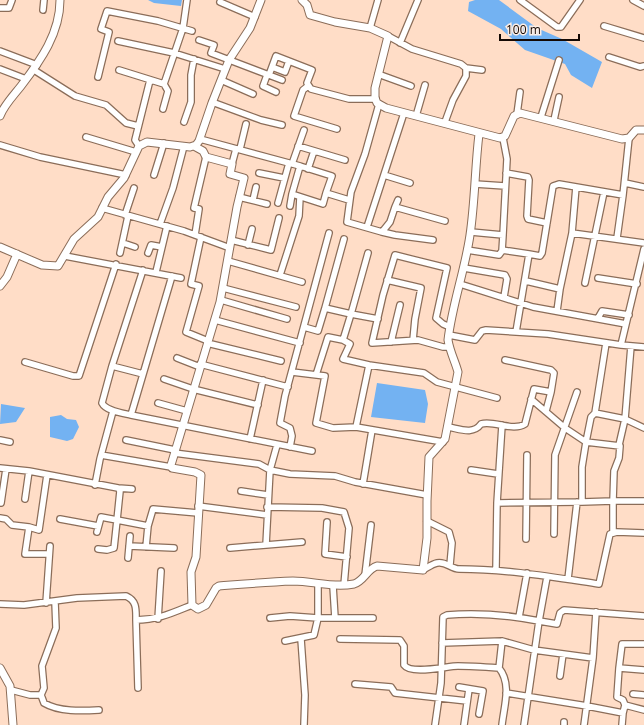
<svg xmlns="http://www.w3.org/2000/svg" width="644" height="725" font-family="'Open Sans',sans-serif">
<rect width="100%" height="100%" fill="#ffddc7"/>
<path fill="#73b2f2" d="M148,0h34l-1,6 -27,-3z
M475,0h24l38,28 25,11 40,23 -10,26 -21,-13 -6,-11 -40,-14 -24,-21 -33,-18 1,-9z
M377,383l48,7 3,14 -3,19 -54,-6z
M1,404l24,4 -9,14 -16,2z
M61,415l6,4 9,1 3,7 -6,12 -6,2 -17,-4v-20z"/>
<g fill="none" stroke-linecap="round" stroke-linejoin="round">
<defs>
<path id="minor" d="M520,0l37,27h4l19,-27
M633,0l11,6
M220,2l35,15
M0,8h9l3,-8
M43,10l1,-10
M604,26l40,12
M370,28l8,-28
M388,36l24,13 49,15 5,4v8l-13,24 -8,22
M199,40l15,5 -3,8 71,27
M118,41l56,12 51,16
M400,43l18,-43
M0,51l37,14
M609,57l31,10 4,-1
M272,67l13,5 4,-11
M466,68l16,2
M0,69l26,10
M34,70l41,26 31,9 20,18 12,3
M119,70l45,14 19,-56 4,-28
M378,74l33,12
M267,75l-4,11 13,6
M269,75l7,-19 36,14 -5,13 4,6 38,10h27
M98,77l11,-45 -8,-3 6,-18 51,10 34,10
M221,80l32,14
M308,86l-5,4 -9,26 43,13
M212,102l49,18 21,5
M379,104l-14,50 -14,38 -4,30 35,10 8,-10 5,-15 50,14
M163,109l5,-18 -4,-7
M517,114l3,-22
M416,116l9,-31
M541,117l18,-57
M554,120l5,-23
M184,122l7,-20v-27l3,-16
M86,137l50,15
M200,139l100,27 -8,28 31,10 3,-11 23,7
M0,145l40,12 86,18
M139,146l-4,-6 15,-60
M298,146l47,14
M240,149l6,-25
M232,164l4,-15
M292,164l12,-34
M300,166l32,10 -6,17
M308,169l6,-18
M259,173l25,5
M506,173l22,4 1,3 -2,36 1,3 19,4
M154,175l10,-32
M384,175l26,8
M625,183l19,4
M475,184l30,2
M239,197l28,7
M253,200l3,-13
M278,203l11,-40
M290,206l2,-12
M395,207l3,-7
M102,208l82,23 46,17
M125,215l9,-27
M160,224l13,-36 11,-42
M367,227l37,-114
M382,232l13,3 38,5
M471,232l32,3 4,-76 -4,-21
M572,233l72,10
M195,235l4,-26 -5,-1 12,-51
M201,237l-10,47 8,2 -13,46 22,9
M617,238l6,-43
M231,240l40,10 8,-32
M123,243l12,4
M248,245l4,-16
M467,250l32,5 3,-4 1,-16
M502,250l27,4
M120,253l8,-37
M148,253l3,-8 11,2
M368,253l-17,61 27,5
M65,256l116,22
M228,261l74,21
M464,268l41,7 2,4 -3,18
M143,270l-31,96 -10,37c4,8 20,10 29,12l41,-139
M156,272l11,-46
M280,275l19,-59 1,-19
M598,278l39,6
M387,280l34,8 -6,31 -2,21
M526,281l34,8 12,-56 4,-46
M585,283l19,-91
M460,284l73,23 93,17 18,-75
M223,288l73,19
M221,300l66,19
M325,308l19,-69
M557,311l3,-22
M598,318l4,-7 27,4
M215,320l85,23
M626,324l-5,21 23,2
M304,327l14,4 7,-23 26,6 -8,26 -15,-3 -12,38
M516,332l32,2 73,11
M449,335l26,5 7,-9 4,-1 30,2 13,-78 11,2 2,-3 11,-67 6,-2 64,11 6,-57
M343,340l7,4 -7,15 26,6
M391,342l9,-37
M207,343l74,18
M449,347h-6l-25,-7 -46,3 11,-48 12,-40 52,13 -11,50 7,6 7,3
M177,358l23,9
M25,362l48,14h6l37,-112
M200,364l88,23
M112,366l31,8
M292,372l33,4 -9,47 17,5 23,-1 87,15
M164,379l29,10 65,16
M531,399l34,29 21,14 -4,25v35l31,-1v31
M158,403l29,8
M546,411l5,-19
M595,413l11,-70
M131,415l181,36
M356,427l13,-62 55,8 13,9 60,16
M448,427c12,2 25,8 33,-3 13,-4 32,8 44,0l9,-35 17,3 3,-19 -3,-3 -46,-10
M644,428l-19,-9 -30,-6 -4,4 -5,25 34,4 -1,12 -5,13 -1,30h31
M250,439l13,-59
M0,440l10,2
M126,440l49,10
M619,445l6,-26 6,-73
M290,447l2,-11 -2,-8 -10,-5 5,-27 44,-163
M174,453l85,11 11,6 7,-25
M101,455l70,12
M0,468l29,3 89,17 2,3 -3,29 31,6
M471,470l27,4
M363,484l9,-54
M95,485l5,-26 13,-48
M118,488l14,1
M241,491l27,4
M25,499l4,-28
M1,503l5,-34
M497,503l5,-78
M198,506l69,9
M267,507l55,1 22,4 5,16 -5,57
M0,518l6,1 6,6 17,2 -4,27h24
M60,519l38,7
M427,521l22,11 3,11 -2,22
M327,522l-2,32 22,3
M29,527l10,3 8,-55
M97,532l4,-15 16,3 -3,28 -7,2 -9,-1
M554,534l1,-79 22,-63
M526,539l1,-84
M266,545l36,-3
M129,546l45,2
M146,547l2,-21 5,-17 45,4
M230,548l36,-3 4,-75 20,4 45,2 20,6 72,13
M128,558l2,-22
M496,569l1,-66 85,-1
M423,570c4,-2 9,-6 14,-7 9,-2 14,6 22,6 47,0 93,8 140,15l11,-50 7,-2 27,1
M365,575l6,-50
M568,579l9,-77
M46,603l4,-57
M0,604l24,1 53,-7 49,-2c11,5 10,13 10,24 22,0 36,-7 56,-15
M519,617l8,-44
M270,618l20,-2 28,2v-34
M335,618h38
M158,619l3,-48
M136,620l2,68
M301,639l4,56 -1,30
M340,639l60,1 4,6v19c7,10 43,1 54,1 13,0 27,1 41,2l3,-27 -60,2
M285,641l29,-6 4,-17h17l-2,-32
M502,641l32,9 59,8 -9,67
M593,658l3,-46
M499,668c13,16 5,38 3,57
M619,668l3,-24h22
M560,676l3,-22
M355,684l36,3 4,6 72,8
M459,687l24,4 -4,23
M11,690l19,5h11l3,-7 -2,-22 14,-38 -1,-26
M506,693l81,13 36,7 -1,12
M633,694l11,1
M41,695l3,8c15,9 38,8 55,7
M625,705l-2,-5 -6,-3 2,-29 25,2
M623,713l2,-8 19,5
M435,725l6,-42 2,-66 4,-2c31,-3 61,0 92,6l8,-44
M464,725l5,-36
M524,725l15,-104 18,3 3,-11 4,-3 80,6
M564,725v-3"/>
<path id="tertiary" d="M302,0l5,5 3,10 25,7 35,6 18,8 -13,52v10l2,5 9,5 114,30 5,-2 9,-20 6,-3 102,26 7,-1 7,-8h8
M0,116c4,-11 14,-21 21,-30 20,-26 39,-53 39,-86
M194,146l9,5 3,6 26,7 -2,10 14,4 -7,29 -17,95 -49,163 1,3 23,4 6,3 -5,82 -5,15 1,33 6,4 8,-4 10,-17 3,-2c25,-2 49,-4 74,-5 20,0 40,7 61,3 10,-3 13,-15 23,-18l46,4 4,-32v-37l2,-44 16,-18 13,-67c-3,-11 -8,-20 -10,-32 4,-35 17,-70 22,-105 5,-34 5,-68 9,-101
M0,247l42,18 16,1 16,-27 24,-22 10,-20 16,-19 15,-32 8,-4 43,5 6,-2 3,-4 13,-38 17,-43 21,-32 11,-28
M0,286l7,-9 10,-23
M0,668l10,18 3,39"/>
</defs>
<use href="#minor" stroke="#8b6d59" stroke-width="8"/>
<use href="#tertiary" stroke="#8b6d59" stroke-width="9"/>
<use href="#minor" stroke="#fff" stroke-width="5.5"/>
<use href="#tertiary" stroke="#fff" stroke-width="7"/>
</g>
<path d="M500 34v6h79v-6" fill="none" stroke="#140904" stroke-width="2"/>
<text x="506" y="34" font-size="12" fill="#140904" stroke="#fceee6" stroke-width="3" paint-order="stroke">100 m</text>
</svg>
